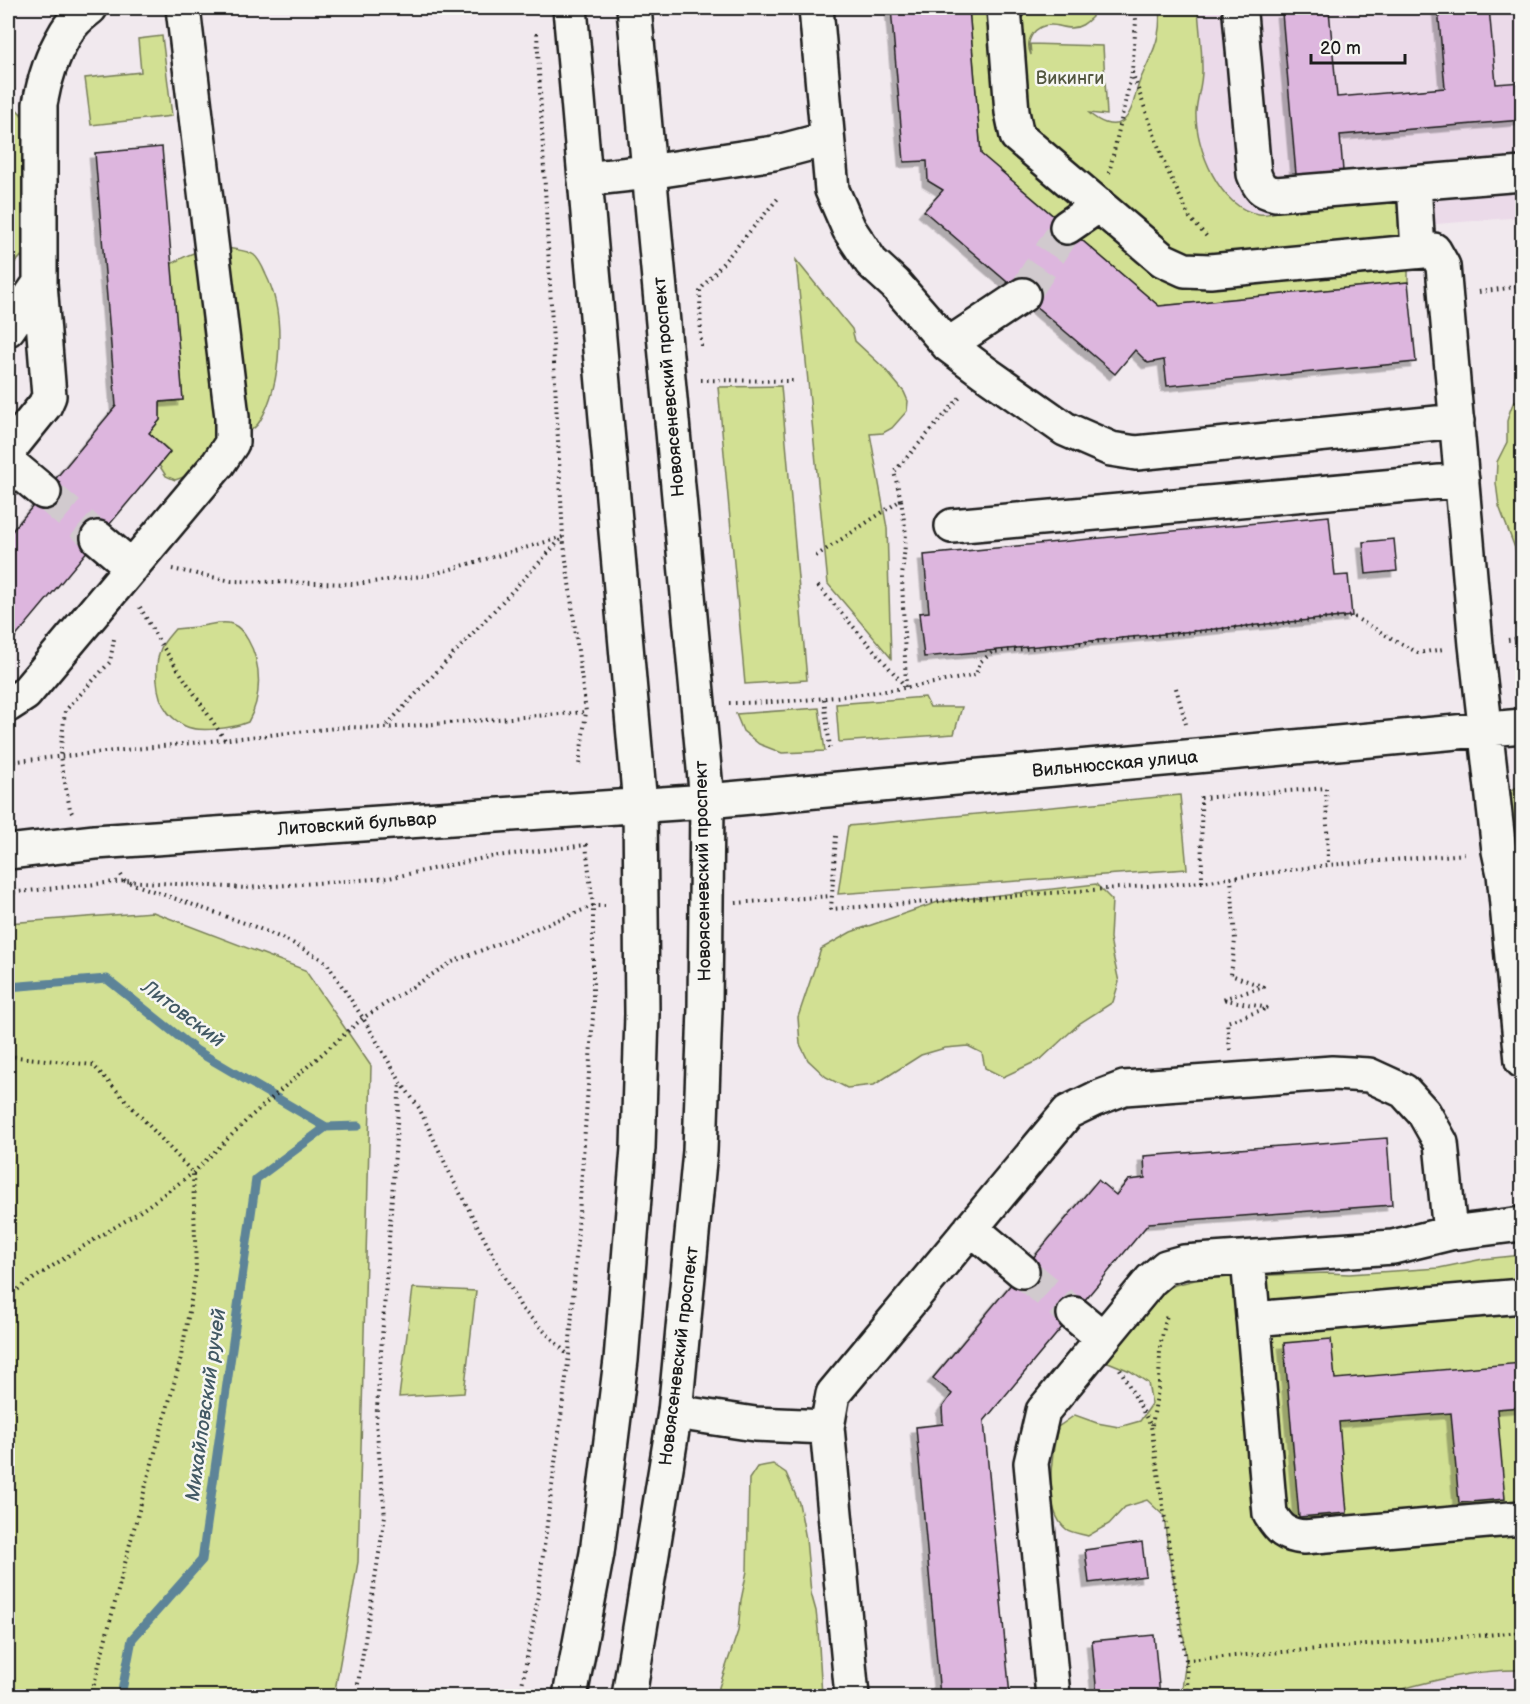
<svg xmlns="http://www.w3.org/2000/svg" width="1530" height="1704" font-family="'Balsamiq Sans',sans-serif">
<defs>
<filter id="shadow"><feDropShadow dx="-5.5" dy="5.5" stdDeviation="0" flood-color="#0004"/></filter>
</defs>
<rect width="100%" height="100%" fill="#f1e9ee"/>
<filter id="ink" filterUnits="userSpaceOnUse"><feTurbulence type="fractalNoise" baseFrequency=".0167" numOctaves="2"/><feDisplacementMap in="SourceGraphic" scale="12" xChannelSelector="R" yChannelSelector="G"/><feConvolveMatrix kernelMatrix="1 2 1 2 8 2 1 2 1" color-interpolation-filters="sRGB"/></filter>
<g filter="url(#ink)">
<path fill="#ebdae9" d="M1184,8h338v209l-280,23 -50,-60z
M1522,1642v54h-321z"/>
<path fill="#d2e093" stroke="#777e58" stroke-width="1.5" d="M969,8h123v9c-6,6 -12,11 -21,11 -7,0 -13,-3 -20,-3 -16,0 -27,15 -20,30l-1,-11 73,2 4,69 -18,-2c9,8 23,16 34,8 10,-8 12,-27 16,-38 6,-16 16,-31 19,-48 2,-9 2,-18 1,-27h39c1,19 4,39 4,59 1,15 -5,30 -6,45 -1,35 24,98 63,102 13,2 23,-5 35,-6 35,-4 70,-7 105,-10l9,70v14l-249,24 -178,-152z
M162,36l10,80 -81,9 -6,-47 56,-6 -3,-33z
M8,100l13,14 9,29 -4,106c-5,8 -9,14 -18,17z
M228,248c8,2 19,2 26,7 6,5 9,13 12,20 20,39 16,109 -6,146 -10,17 -39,18 -52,29 -3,2 -4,5 -6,8 -8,12 -12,18 -27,22l-9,-4 -7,-11 11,-14 -21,-18 11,-13v-18l23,-2 -12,-136c24,-14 30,-14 57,-16z
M796,260l56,69 3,12 29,27 20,24 4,9 -1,10 -15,17 -9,5 -13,1 17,94 4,130 -63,-74z
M781,386l26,294 -62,4 -27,-297z
M1514,401l8,1v180l-7,-34 -16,-42 -3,-23 1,-21 10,-20v-21l3,-10z
M218,623c4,0 9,-1 14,1 8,3 12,9 16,16 14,24 14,58 0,82 -14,6 -49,11 -63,4 -6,-3 -15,-10 -18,-15 -12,-15 -13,-46 -6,-63 3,-7 9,-13 14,-19l21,-2z
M925,697l5,10h32l-8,27 -115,8 -3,-38z
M819,708l6,43 -43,2 -23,-9 -16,-13 -7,-17z
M1522,784v161l-15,-123 5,-32z
M1180,795l7,74 -349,25 10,-68z
M1096,884l16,16 -2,38 3,17 6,27 -6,20 -33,21 -39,36 -38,18 -18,-9 -3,-15 -14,-7 -23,2 -24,7 -47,30 -27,3 -21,-11 -18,-17 -8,-16 -2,-27 23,-68 30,-17 87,-30z
M153,912l152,58 66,96 -13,496 -24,134h-326v-773z
M1522,1255v415c-35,-1 -71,6 -105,15 -17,4 -33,11 -50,11 -9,1 -19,1 -28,0 -14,-1 -28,-5 -41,0h-117l5,-36 -2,-22 -16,-88 -4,-34 -17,-16 -22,7 -16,17 -21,12c-6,-2 -17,-3 -22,-7 -24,-20 -14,-76 -8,-102l17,-12 22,8 22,4 21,-6 12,-17 -4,-21 -18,-12 -22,-9 5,-21 42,-46 20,-10 20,-5 22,-3 110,-4 22,1 90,-6 44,-9z
M413,1288l63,3 -12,102 -65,4z
M773,1464l13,9 13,30 7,36 5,54 5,18 2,18 4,67h-106l22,-65 3,-31 6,-29 2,-92 8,-12z"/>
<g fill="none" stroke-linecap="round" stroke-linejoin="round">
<path stroke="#5d8498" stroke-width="9" d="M8,987l99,-8 90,72 129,76
M326,1127l32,-1
M121,1696l11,-57 70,-79 54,-381 70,-52"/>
</g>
<path fill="#ddb6de" stroke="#1c1c1c" stroke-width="1.5" filter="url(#shadow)" d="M891,8h78l12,146 178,152 249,-24 8,80 -249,24 -3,-26 -16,3 -13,-13 -20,24 -191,-163 19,-21 -15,-9 -1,-20 -23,1z
M1438,8h51l7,76 26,-2v38l-182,15 4,48 -47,3 -15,-173 47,-3 8,87 108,-9z
M162,147l21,253 -23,2v18l-11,13 21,19 -162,194v-110l108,-130 -21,-253z
M1329,516l6,60 13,-1 4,41 -428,41 -5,-44 10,-1 -5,-57z
M1394,539l3,32 -31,3 -3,-32z
M1387,1138l5,67 -243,18 -165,198 26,275h-70l-24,-269 27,-3 -1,-16 10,-14 -19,-16 165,-198 18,15 12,-15 17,-2 -1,-22z
M1331,1339l4,40 187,-16v44l-25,2 8,90 -46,4 -8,-90 -112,9 8,91 -48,4 -15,-174z
M1142,1542l4,34 -57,7 -4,-33z
M1154,1635l6,61h-63l-5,-55z"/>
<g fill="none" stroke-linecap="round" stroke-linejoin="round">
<path stroke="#d1cace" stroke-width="33" stroke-dasharray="33 16" stroke-linecap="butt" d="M1023,295l44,-68
M44,492l54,46
M1022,1271l52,43"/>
<defs>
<path id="minor" d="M816,8l16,182 17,39 22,33 24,22 53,61 36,27 81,57 46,20 25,4 321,-32
M1004,8l8,104 5,24 146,124 22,10 25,1 224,-21 9,16 33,379 23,206 5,23 18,187
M1241,8l-1,6 14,160c5,13 7,17 22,20l246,-20
M585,179l64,-7 125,-19 53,-14
M1414,183l4,68
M1067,227l32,-22
M8,329l32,-46v-179c4,-23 12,-48 24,-68 6,-12 16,-20 26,-28
M948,345l75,-50
M8,451l37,-46 4,-9 -9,-113
M8,462l36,30
M952,526l510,-46
M98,538l34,29
M8,705l17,-11 193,-230 14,-21v-26l-49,-409
M707,801l815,-75
M971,1228l51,43
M1248,1258l22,256c10,16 15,21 34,23l218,-19
M1074,1314l29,24
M1253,1319l269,-23
M675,1412l80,12 72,3
M852,1696l-25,-269 6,-33 235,-282 27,-13 29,-11 208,-15 37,2 35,16 20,22 17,30 9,90
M1053,1696l-22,-233 12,-52 108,-131 15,-13 18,-5 209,-15 57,-14 72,-9"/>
<path id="major" d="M570,8l70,797 2,209 -4,134 -17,212 -24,193 -27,143
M8,852l87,-10 612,-41
M629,1696l46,-284 25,-261 5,-143 2,-207 -73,-793"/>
</defs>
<use href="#minor" stroke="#1c1c1c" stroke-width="38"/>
<use href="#major" stroke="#1c1c1c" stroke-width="38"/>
<path stroke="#1c1c1c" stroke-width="4" stroke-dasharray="1.5 4.5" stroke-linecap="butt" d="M537,33l26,504 23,175 -7,53
M1132,72l33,93 25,53 18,20
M1109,173l23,-101 4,-51 -1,-13
M1479,292l43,-6
M701,346l-1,-56 80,-94
M701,380l95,1
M901,500l5,34 -4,43 4,110
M816,556l85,-56 -7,-28 68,-77
M172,569l60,12 123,3 75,-9 133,-38 -179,191
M818,586l87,100
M140,607l19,34 66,99
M1508,640l14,-2
M1176,688l10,36
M824,699l6,49
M729,703c81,0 167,-12 247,-28l4,-13 13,-10 359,-36 66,37 26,-4
M8,762l338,-35 38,1 202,-16
M72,813l-2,-4 -10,-53 5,-45 45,-49 4,-23
M836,836l-5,73 371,-27 126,-17 140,-11
M121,875l4,6 128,45 38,16 35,20 37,56 37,63 19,27 35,74 68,127 46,46
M1202,882l-1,-84 125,-10 2,77
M8,893l117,-12 120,7 144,-10 100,-21 97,-12 7,61v110l-24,339 -33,254 -16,87
M736,903l95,-7
M1230,1050l-3,-28 41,-14 -46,-9 42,-12 -33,-12 4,-35 -4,-62
M8,1056l85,9 100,108 3,99 -16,90 -47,170 -42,164
M8,1296l58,-39 72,-44 55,-40 56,-55 114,-100 89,-56 141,-56h12
M1120,1369l31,57 35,234 2,36
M1152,1425l7,-41 1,-37 7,-33
M1186,1660l336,-28
M356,1696l29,-180 -9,-93 24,-341"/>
<use href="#minor" stroke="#f6f6f2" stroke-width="33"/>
<use href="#major" stroke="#f6f6f2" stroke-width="33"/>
</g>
</g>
<g text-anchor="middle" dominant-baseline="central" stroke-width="5" stroke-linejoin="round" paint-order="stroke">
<g font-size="18" fill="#535740" stroke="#f6f6f2">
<text x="1070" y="78">Викинги</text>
</g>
<g font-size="18" fill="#1c1c1c" stroke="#f6f6f2">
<text transform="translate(669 387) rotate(-95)">Новоясеневский проспект</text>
<text transform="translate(1115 764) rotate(-5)">Вильнюсская улица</text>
<text transform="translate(357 824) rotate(-4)">Литовский бульвар</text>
<text transform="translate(703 871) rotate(-91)">Новоясеневский проспект</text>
<text transform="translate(679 1356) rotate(-83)">Новоясеневский проспект</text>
</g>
<g font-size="20" font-style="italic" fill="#425964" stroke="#f6f6f2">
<text transform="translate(183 1014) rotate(37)">Литовский</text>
<text transform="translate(206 1405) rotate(-82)">Михайловский ручей</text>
</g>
</g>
<rect width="1530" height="1704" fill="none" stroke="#f6f6f2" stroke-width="30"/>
<rect x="15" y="15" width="1500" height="1674" fill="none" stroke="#1c1c1c" stroke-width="2" filter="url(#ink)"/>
<path d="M1311 54v9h94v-9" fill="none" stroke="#1c1c1c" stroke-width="3"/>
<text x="1320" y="54" font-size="18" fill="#1c1c1c" stroke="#f6f6f2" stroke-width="4.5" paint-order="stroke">20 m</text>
</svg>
